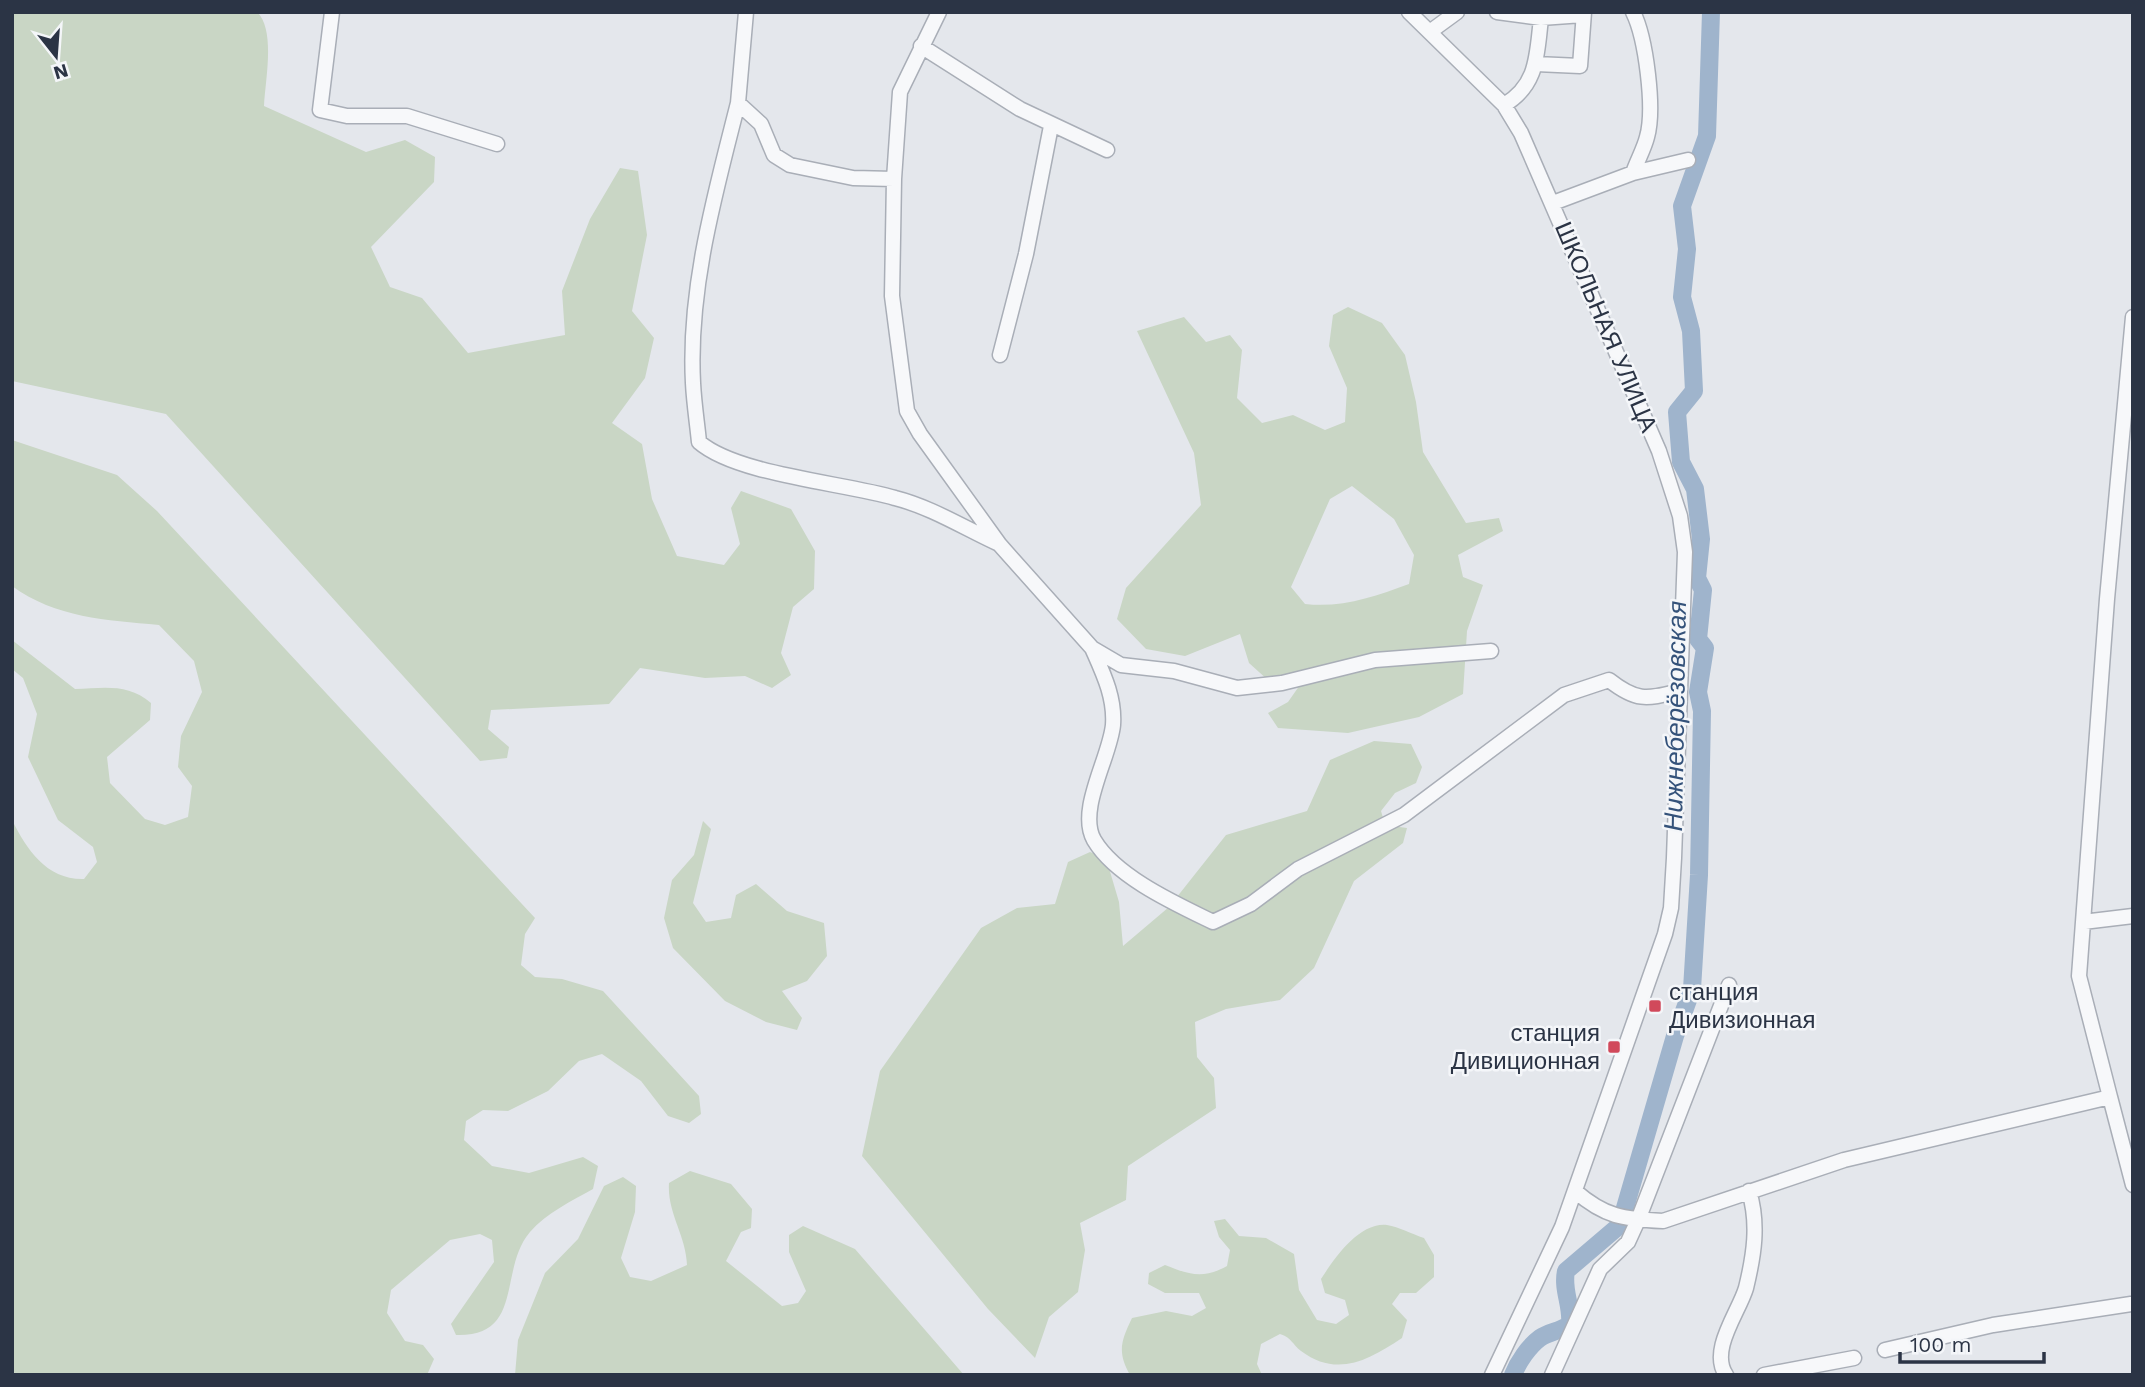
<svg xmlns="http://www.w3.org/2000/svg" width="2145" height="1387" font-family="'Work Sans',sans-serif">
<rect width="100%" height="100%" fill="#e4e7ec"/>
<path fill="#c9d6c5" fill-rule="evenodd" d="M12,12h245c19,18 8,69 7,94l102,46 39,-12 30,17 -1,25 -63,65 19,40 32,11 46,55 97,-18 -3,-44 28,-72 30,-51 18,3 9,64 -15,76 22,27 -9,40 -33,45 30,21 10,55 25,57 47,9 16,-21 -9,-36 10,-17 50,18 24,42 -1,38 -21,18 -12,46 10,22 -19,13 -27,-12 -40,2 -65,-10 -31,36 -118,6 -3,19 21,18 -2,11 -27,3 -314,-347 -154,-33z
M1348,307l34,16 23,32 11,47 7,50 43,71 33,-5 4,13 -45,24 5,22 20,8 -16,46 -4,63 -44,23 -71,16 -70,-5 -10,-15 20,-11 21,-30 -40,9 -20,-18 -9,-29 -55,22 -39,-7 -29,-30 9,-31 75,-83 -7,-52 -57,-122 47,-14 22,25 24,-7 12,15 -5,48 25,25 31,-8 32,15 20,-8 2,-34 -18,-42 4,-31zM1352,486l42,33 20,36 -5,29c-35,13 -67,24 -104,20l-14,-17 39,-88z
M12,440l105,35 40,36 378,407 -10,16 -4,31 14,12 27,2 41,12 96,105 2,18 -12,9 -21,-7 -27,-35 -39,-27 -23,7 -31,30 -40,20 -25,-1 -17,11 -2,19 28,26 37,7 54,-16 15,9 -5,23c-21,12 -47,24 -63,43 -32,37 -5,105 -74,103l-5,-11 43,-62 -2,-22 -12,-6 -30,6 -59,50 -4,23 18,28 18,4 11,14 -7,16h-415v-555c15,30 35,60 72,59l13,-17 -4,-15 -35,-27 -30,-63 9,-43 -14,-36 -11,-9v-29l63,49c29,-1 53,-6 76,14l-1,17 -43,37 3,26 35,36 20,6 23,-8 4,-31 -14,-19 3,-31 21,-44 -8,-31 -35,-36c-53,-5 -103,-7 -147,-39z
M1374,741l37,3 11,23 -6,16 -21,10 -14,18 4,14 22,3 -4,15 -49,38 -40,87 -34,32 -54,9 -31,13 2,35 17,21 2,30 -88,58 -2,34 -46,23 5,27 -7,42 -29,25 -14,41 -47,-49 -126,-153 18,-85 101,-143 36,-20 38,-4 13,-42 22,-10 16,6 13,44 4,44 46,-39 57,-72 81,-24 23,-51z
M703,821l8,8 -18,74 13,19 25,-4 5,-23 20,-11 31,27 37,12 3,33 -20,25 -25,10 20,27 -5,12 -31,-8 -41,-21 -52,-53 -9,-30 8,-38 22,-25z
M690,1171l41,13 21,25 -1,19 -10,4 -15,29 56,45 16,-3 8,-12 -17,-39v-17l14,-9 52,23 109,126h-449l3,-35 27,-67 33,-34 26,-53 19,-9 13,9 -1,26 -14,46 9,19 21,4 36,-16c-1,-30 -20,-52 -18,-82z
M1225,1219l14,17 27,2 28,16 5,36 18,30 19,4 13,-9 -4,-15 -20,-7 -4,-14c13,-20 38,-57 66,-54 12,2 25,9 37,13l10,17v22l-18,16h-16l-8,11 15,16 -5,18c-33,22 -65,40 -101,13 -9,-7 -9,-13 -21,-17l-19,10 -4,20 5,11h-132c-13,-23 -9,-34 2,-57l34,-7 26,5 14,-8 -7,-15h-34l-17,-9 1,-11 16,-8c25,10 38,14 62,1l3,-16 -11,-13 -5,-16z"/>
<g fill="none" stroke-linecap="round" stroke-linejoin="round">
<path stroke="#9fb4cc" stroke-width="18" d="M1513,1375c5,-13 16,-29 27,-37 9,-6 21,-7 30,-14 2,-19 -8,-34 -4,-53l54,-46 55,-189 17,-47 7,-114 3,-164 -4,-19 7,-44 -7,-9 5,-49 -6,-12 4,-39 -6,-50 -14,-27 -4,-50 17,-21 -3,-60 -9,-34 5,-48 -5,-43 25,-70 4,-124"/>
<defs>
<path id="minor" d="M332,12l-12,98 27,6h60l90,28
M746,12l-8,91 23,21 13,31 16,10 63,13 41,1 6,-87 39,-80
M1409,12l95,93 17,28 138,318 21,65 5,36 -11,306 -3,50 -6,26 -103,293 -70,148
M1497,12l44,6 42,-3
M1431,31l26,-19
M921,46l99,63 87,41
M1536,64l44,2 4,-54
M738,103c-23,91 -50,186 -45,280 1,20 4,39 6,59 38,33 146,41 196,56 36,9 71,31 104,46
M1504,105c37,-22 32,-55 38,-93
M1633,173c4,-12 11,-24 14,-36 8,-28 -1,-99 -14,-125
M894,179l-2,117 15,115 13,23 80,111 92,103 29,17 53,6 63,17 45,-5 93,-23 116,-9
M1553,203l80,-30 55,-13
M1000,355l26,-101 25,-128
M1092,648c11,25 23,49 21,77 -3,32 -36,85 -19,115 22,37 82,64 119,82l38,-18 47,-35 106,-54 160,-120 45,-15c28,22 37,19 71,11
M2083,922l50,-6
M2110,1097l-31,-121 28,-377 26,-282
M1575,1191c30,26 48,28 88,30l181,-61 266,-63 23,88
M1885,1350l108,-25 138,-21
M1552,1375l48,-106 28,-27 10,-22 91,-235
M1726,1375c-17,-25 13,-63 20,-87 8,-33 13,-64 3,-97
M1764,1375l90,-17"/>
</defs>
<use href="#minor" stroke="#a9aeb7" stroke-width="17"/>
<use href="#minor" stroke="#f7f8fa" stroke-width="14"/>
</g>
<g fill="#d1495b" stroke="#f4f6f9" stroke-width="2.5">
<rect x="1648" y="999" width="14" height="14" rx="3.5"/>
<rect x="1607" y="1040" width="14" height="14" rx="3.5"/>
</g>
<g text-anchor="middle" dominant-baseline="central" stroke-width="5" stroke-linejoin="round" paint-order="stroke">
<g font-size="24" fill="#2b3445" stroke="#f4f6f9">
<text transform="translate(1606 327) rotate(67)">ШКОЛЬНАЯ УЛИЦА</text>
</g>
<g font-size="24" fill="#2b3445" stroke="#f4f6f9" text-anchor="start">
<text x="1669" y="992">станция<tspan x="1669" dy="28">Дивизионная</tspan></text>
<text x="1600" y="1033" text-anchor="end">станция<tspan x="1600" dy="28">Дивиционная</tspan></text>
</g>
<g font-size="26" font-style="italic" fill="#34527a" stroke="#f4f6f9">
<text transform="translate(1675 716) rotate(-89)">Нижнеберёзовская</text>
</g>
</g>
<rect width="2145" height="1387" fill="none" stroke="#2b3445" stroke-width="28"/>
<g transform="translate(56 56) rotate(163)" stroke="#f4f6f9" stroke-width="5" paint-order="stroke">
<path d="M0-5L12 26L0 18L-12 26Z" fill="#2b3445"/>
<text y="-10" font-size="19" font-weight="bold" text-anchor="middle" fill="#2b3445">N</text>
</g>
<path d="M1900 1352v10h144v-10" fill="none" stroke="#2b3445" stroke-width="3.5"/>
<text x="1910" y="1352" font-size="21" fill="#2b3445" stroke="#f4f6f9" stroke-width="5" paint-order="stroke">100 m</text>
</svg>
